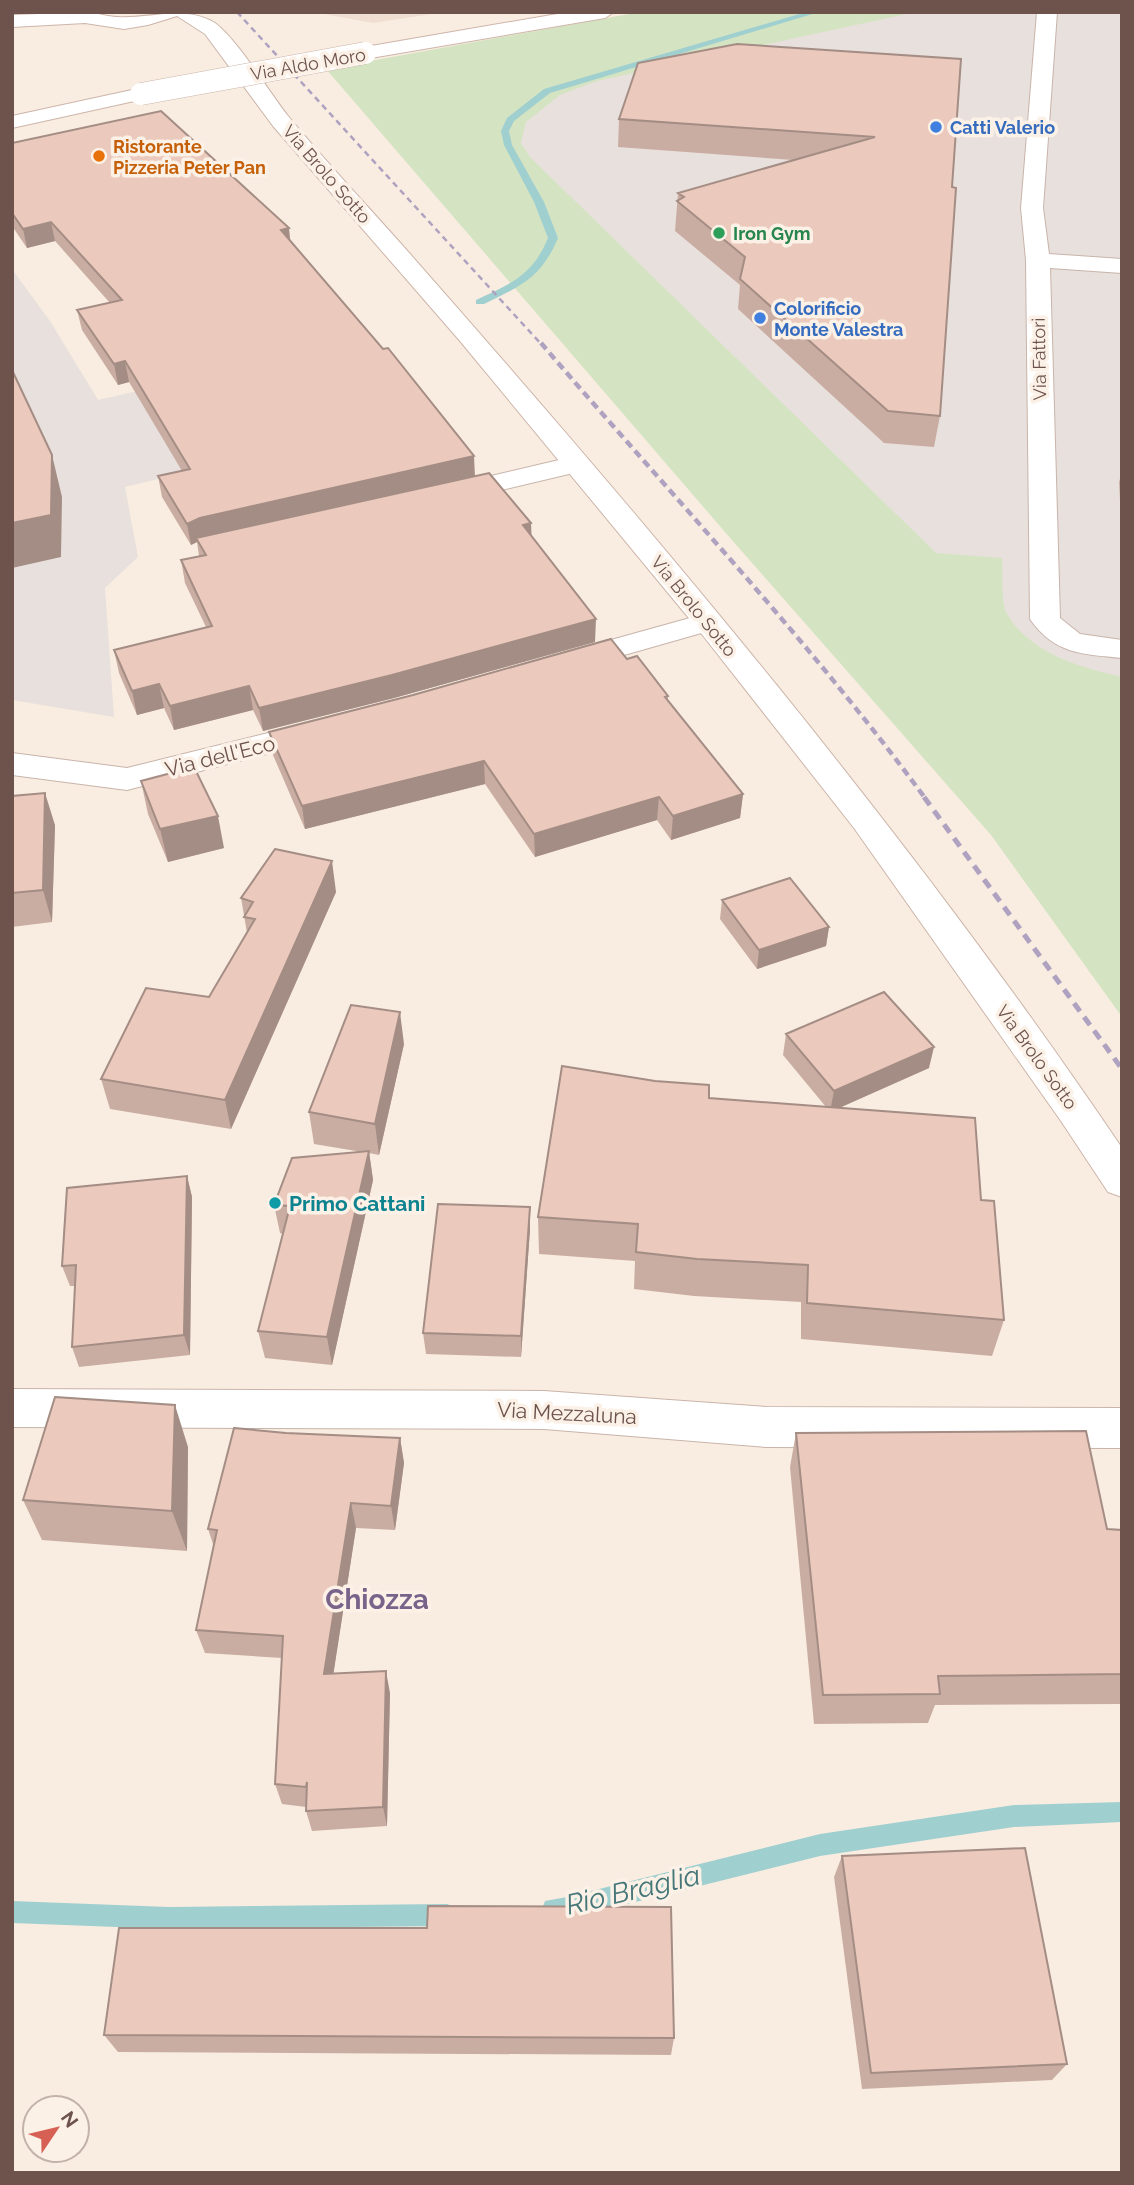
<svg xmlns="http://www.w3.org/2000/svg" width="1134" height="2185" font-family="Raleway,sans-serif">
<rect width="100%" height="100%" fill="#f9ede1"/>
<path fill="#efded1" d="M313,12h132l-72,11z"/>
<path fill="#e8e0dc" d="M773,12h349v822l-743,-742z
M12,269l38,52 48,79 217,-49 43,79 -233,57 13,70 -33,31 9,129 -102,-17z"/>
<path fill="#d4e4c2" d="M640,12h276l-319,69 -37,14 -34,27 -5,21 9,14 406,396 66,5c1,13 -1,44 4,54 23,42 74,55 116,65v340l-131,-182 -260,-296 -405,-470z"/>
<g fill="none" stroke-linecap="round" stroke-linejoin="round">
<path fill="#a0cfd0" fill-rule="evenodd" d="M806,12h13l-269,81 -36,28 -5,10 3,14 32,57 14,36c-17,40 -37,48 -74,66h-8v-4c36,-17 56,-24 72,-62l-14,-36 -30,-57 -3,-14 6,-13 37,-29z
M1122,1802v20l-108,5 -194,29 -253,63 -14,1 -8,-3 -3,-8 3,-8 22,-4 253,-63 194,-29z
M12,1901l157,6 278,-3 8,3 3,8 -3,8 -8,3 -278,3 -157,-6z"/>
<defs>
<path id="minor" d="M1037,12h20l-14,196 6,46 73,5v14l-72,-5 10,350 20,16 42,6v18c-40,-4 -68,-4 -92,-39l-4,-359 -5,-52z
M576,456l10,2 4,6 -4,6 -140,33 -10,-2 -4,-6 4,-6z
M708,613l11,3 4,6 -4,6 -151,43 -11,-2 -4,-7 4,-7z
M321,720l11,3 5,7 -5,7 -205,53 -115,-15v-22l115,15z
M12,1389l532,2 222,16 356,1v40l-356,-1 -222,-18 -532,-2z"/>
<path id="secondary" d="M93,12c40,16 85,-12 122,11 22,16 54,69 73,93 37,45 77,87 115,130 254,288 504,584 719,902v49l-14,-5 -47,-71 -207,-293 -157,-200 -237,-287 -187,-215 -68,-92 -28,-18 -29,9 -24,4 -39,-6 -73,4v-12z
M569,12h45l-9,6 -240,41 -7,-2 -3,-4 3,-4 7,-2z
M141,88l7,2 3,4 -3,4 -136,30v-12z"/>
</defs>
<use href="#minor" stroke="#c8b4aa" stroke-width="2"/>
<use href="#secondary" stroke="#cdb5aa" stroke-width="2"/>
<use href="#minor" fill="#fff" fill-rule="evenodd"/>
<use href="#secondary" fill="#fff" fill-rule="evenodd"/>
<path stroke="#aea2c0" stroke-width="2.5" stroke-dasharray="6 4.5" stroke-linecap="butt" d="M237,12l305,333"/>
<path stroke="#aea2c0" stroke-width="4.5" stroke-dasharray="8 5" stroke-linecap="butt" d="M541,343c129,151 266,295 384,455"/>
<path stroke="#aea2c0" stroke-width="5" stroke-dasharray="10 7" stroke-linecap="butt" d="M924,797l198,272"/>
<defs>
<path id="secondary-bridge" d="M141,94l224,-41"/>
</defs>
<use href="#secondary-bridge" stroke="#cdb5aa" stroke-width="23" stroke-linecap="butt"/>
<use href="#secondary-bridge" stroke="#fff" stroke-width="22"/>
</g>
<path fill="#caada2" d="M737,44l215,143 -12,229 -6,31 -50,-4 -146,-134 2,-24 -65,-54 3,-38 115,-33 -175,-13 1,-28z
M12,143l278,98 185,235 56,47v13l64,106 -201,56 -131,33 -10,-21 -79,20 -10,-22 -27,7 -18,-42 -5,-23 92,-23 -21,-44 -4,-23 18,-4 -2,-14 -6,3 -29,-48 -4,-21 24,-5 -53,-89 -11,3 -36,-55 -5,-20 33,-7 -55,-62 -28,7 -15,-22z
M1122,472v65l-3,-55z
M627,659l41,37v5l75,93 -3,24 -69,22 -14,-20 -122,37 -50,-73 -180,45 -32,-74 -4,-23z
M141,781l83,67 -56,14 -20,-48z
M12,796l43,29 -3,97 -40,5z
M336,892l-105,237 -121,-20 -9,-30 108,-82 38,-64 -6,-35z
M722,900l107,27 -3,19 -69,23 -37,-50z
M786,1034l143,34 -90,40 142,92 23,120 -12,36 -191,-17v-37l-107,-6 -60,-7 1,-28 -96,-7 -1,-37 171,-119 117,9 -43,-52z
M404,1044l-25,111 -10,-2 4,27 -41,185 -67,-7 -7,-27 25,-97 -3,-1 -6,-28 88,-53 -48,-8 -5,-32z
M187,1176l5,21 -2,158 -111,12 -7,-20 3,-61h-5l-8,-20z
M530,1207v22l-9,128 -95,-3 -3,-21z
M286,1433l114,5 4,25 -9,67 -39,-2 -23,146 57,19 -3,133 -75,5 -6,-20v-4l-24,-3 -7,-20 7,-126 -77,-5 -9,-23 18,-83 -6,-18z
M796,1433l311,96 15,1v174l-187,1 -7,18 -114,1 -24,-257z
M188,1447l-1,104 -145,-11 -19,-40z
M842,1856l225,208 -15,16 -190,9 -28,-212z
M104,2035l570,3 -3,17 -553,-3z"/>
<path fill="#a48d84" d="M51,222l4,19 -28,7 -4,-19z
M289,228l2,20 -10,-18z
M125,361l4,21 -11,3 -4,-21z
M52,455l10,42 -1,60 -49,11v-45z
M474,456l1,21 -279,61 1,4 -6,3 -4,-21 13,-6z
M531,523l1,23 -9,-21z
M596,619l-1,23 -201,56 -131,33 -4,-23z
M159,684l5,24 -27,7 -5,-24z
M249,686l4,24 -79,20 -4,-24z
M484,761l1,23 -180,45 -3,-23z
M45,793l10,32 -3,97 -9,-32z
M743,794l-3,24 -69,22 2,-24z
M659,797l-2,23 -122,37 -1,-23z
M218,816l6,32 -56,14 -8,-33z
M332,861l4,31 -105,237 -6,-29z
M829,927l-3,19 -69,23 2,-19z
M400,1012l4,32 -25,111 -4,-31z
M934,1047l-5,21 -99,44 4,-21z
M369,1151l4,29 -41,185 -5,-28z
M187,1176l5,21 -2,158 -6,-20z
M530,1207v22l-9,128v-21z
M175,1405l13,42 -1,104 -15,-40z
M400,1438l4,25 -9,67 -4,-24z
M351,1503l5,25 -26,168 -6,-22z
M386,1671l4,22 -3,133 -4,-19z"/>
<path fill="#ebc9bc" stroke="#a48d84" stroke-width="2" d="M737,44l224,15 -9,128 4,1 -16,228 -52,-5 -148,-132 5,-22 -68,-56 7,-4 -6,-4 197,-56 -256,-18 19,-56z
M161,111l128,117 -8,2 102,119 5,-1 86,108 -274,62 -13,6 -29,-48 32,-7 -65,-108 -11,3 -37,-54 45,-10 -71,-78 -28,7 -11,-16v-70z
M12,370l40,85 -1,60 -39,8z
M489,473l42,50 -8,2 73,94 -204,56 -133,33 -10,-22 -79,20 -11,-22 -27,7 -18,-41 98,-24 -31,-66 25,-5 -10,-17z
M611,639l16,20 10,-3 31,40 -3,1 78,97 -70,22 -14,-19 -125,37 -50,-73 -182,45 -33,-74 144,-37z
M194,767l24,49 -58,13 -19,-48z
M45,793l-2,97 -31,3v-97z
M275,849l57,12 -107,239 -124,-21 45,-91 63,9 46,-78 -11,-2 9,-15 -12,-4z
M790,878l39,49 -70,23 -37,-50z
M884,992l50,55 -100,44 -48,-57z
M351,1005l49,7 -25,112 -66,-12z
M562,1066l93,15 54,4v13l266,20 6,82 13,1 10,119 -197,-17 1,-38 -111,-6 -61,-7 2,-28 -100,-7z
M369,1151l-42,186 -69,-6 32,-125 -16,-1 18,-47z
M187,1176l-3,159 -112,12 4,-82 -14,1 5,-78z
M438,1204l92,3 -9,129 -98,-3z
M55,1397l120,8 -3,106 -149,-11z
M234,1428l52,5 114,5 -9,68 -40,-3 -27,171 62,-3 -3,136 -77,4 1,-29 -1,5 -31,-3 8,-148 -87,-6 21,-100 -9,-1z
M1086,1431l21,98 15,1v144l-184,2 2,18 -117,1 -27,-262z
M1025,1848l42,216 -196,9 -29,-217z
M428,1906l243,1 3,131 -570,-3 15,-107h308z"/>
<g fill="#3f7fe0" stroke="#fcf1e7" stroke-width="2.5">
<circle cx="936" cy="127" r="7"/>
<circle cx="760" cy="318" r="7"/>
</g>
<circle fill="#e8710a" stroke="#fcf1e7" stroke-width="2.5" cx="99" cy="156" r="7"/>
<circle fill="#2e9e5b" stroke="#fcf1e7" stroke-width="2.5" cx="719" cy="233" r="7"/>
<circle fill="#0f9aa8" stroke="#fcf1e7" stroke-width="2.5" cx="275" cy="1203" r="7"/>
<g text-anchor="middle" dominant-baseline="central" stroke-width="7" stroke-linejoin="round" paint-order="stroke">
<g font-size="18" fill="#6d534b" stroke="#fcf1e7">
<text transform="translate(308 64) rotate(-10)">Via Aldo Moro</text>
<text transform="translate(327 174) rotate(49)">Via Brolo Sotto</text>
<text transform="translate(1039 359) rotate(-91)">Via Fattori</text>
<text transform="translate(694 606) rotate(51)">Via Brolo Sotto</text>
<text transform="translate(1037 1057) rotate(54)">Via Brolo Sotto</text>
</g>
<g font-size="18" font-weight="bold" fill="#366cbe" stroke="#fcf1e7" text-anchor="start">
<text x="950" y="127">Catti Valerio</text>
<text x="774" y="308">Colorificio<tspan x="774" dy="21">Monte Valestra</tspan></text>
</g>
<g font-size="18" font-weight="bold" fill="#c56008" stroke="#fcf1e7" text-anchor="start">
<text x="113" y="146">Ristorante<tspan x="113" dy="21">Pizzeria Peter Pan</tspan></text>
</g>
<g font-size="18" font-weight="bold" fill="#27864d" stroke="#fcf1e7" text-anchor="start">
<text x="733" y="233">Iron Gym</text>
</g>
<g font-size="21" fill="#6d534b" stroke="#fcf1e7">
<text transform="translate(220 756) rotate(-14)">Via dell'Eco</text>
<text transform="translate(567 1413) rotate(3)">Via Mezzaluna</text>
</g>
<g font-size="21" font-weight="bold" fill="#0d838f" stroke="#fcf1e7" text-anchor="start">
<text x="289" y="1203">Primo Cattani</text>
</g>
<g font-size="28" font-weight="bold" fill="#78638a" stroke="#fcf1e7">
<text x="377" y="1599">Chiozza</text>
</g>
<g font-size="28" font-style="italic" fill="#457678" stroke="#fcf1e7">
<text transform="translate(633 1890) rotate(-13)">Rio Braglia</text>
</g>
</g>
<rect width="1134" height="2185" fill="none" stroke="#6d534b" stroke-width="28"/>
<g transform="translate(56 2129) rotate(55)"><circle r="33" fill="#fcf1e7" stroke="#c3b2a9" stroke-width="2"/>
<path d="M0-5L12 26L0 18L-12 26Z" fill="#d66053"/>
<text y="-10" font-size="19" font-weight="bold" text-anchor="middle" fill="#6d534b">N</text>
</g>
</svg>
